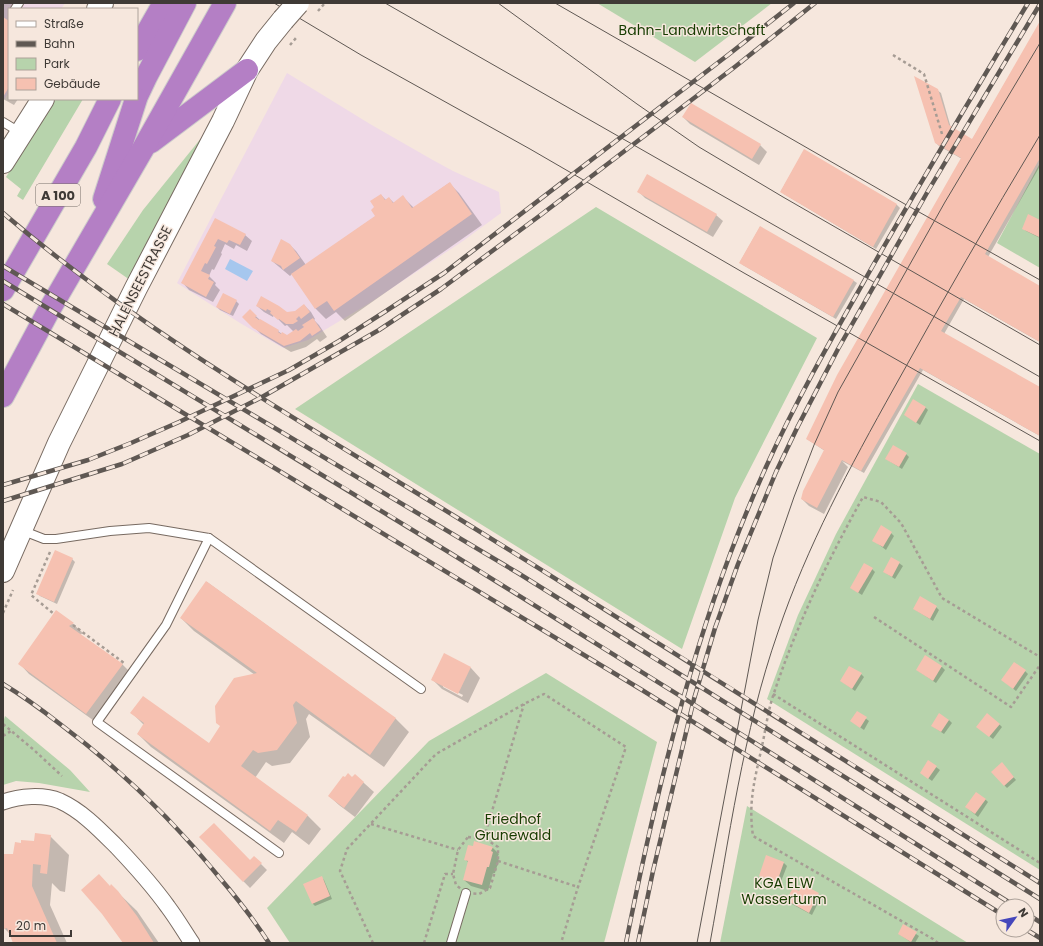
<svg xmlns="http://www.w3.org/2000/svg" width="1043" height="946" font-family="Poppins,sans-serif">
<rect width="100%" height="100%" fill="#f6e7dd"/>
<!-- commercial -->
<polygon fill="#efd9e7" points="287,73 370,124 431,159 453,171 499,192 501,213 463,241 368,304 308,340 283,348 240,323 177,283"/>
<!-- industrial -->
<polygon fill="#f0d9e6" points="3,3 65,3 61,9 9,9 9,92 3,101"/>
<!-- green -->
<g fill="#b7d3ac">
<polygon points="597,3 772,3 695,62"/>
<polygon points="56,99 83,99 23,200 17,196 21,189 6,177"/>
<polygon points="202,137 204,138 130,280 107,264 143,210"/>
<polygon points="1040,163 1040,268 997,243"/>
<polygon points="596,207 817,338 735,498 682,649 295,409"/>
<polygon points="918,384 1040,454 1040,870 767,699 798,615 836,534"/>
<polygon points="546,673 657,742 604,943 290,943 267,908 429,741"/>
<polygon points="5,716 70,770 90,792 39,783 16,781 3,785 3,723"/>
<polygon points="747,806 968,943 720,943"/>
</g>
<!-- water -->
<polygon fill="#a6c7ee" points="230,259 253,271 247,281 225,269"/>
<!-- shadow -->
<g fill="#0003" fill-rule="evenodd">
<polygon points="3,3 23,3 20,9 9,9 9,99 18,99 14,105 3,99"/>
<polygon points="1040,23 1040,166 988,257 1040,287 1040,342 964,299 944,334 1040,388 1040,436 923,370 864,473 842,461 848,467 824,514 809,506 802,499 825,451 807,439 962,159 939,146 936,143 937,90 941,93 951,128 972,140"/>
<polygon points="683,117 760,145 767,152 759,165 690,124"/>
<polygon points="804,151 897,205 900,208 876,249 784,194 781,191"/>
<polygon points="449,183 459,193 482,225 345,321 336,312 326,319 316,309 292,274 290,276 272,261 289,244 296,251 306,265 376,216 376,207 381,195 386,200 389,198 394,203 403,197 414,208"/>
<polygon points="638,191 716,215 723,221 713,237 645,198"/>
<polygon points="1029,216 1040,221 1040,238 1026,231 1023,228"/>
<polygon points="216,220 245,235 252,241 247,251 236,245 234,249 225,244 221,253 222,254 214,270 212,269 209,276 216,283 215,285 220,290 213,302 189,290 183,283"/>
<polygon points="760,227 854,281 857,283 836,319 743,265 740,262"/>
<polygon points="236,301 239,304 233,316 220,310 217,307"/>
<polygon points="304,305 311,312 315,319 314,320 319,325 327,337 320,342 317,339 306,347 291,352 261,334 244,317 250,311 260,320 278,331 282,334 287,336 294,332 287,325 285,326 274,315 273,317 264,312 257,306 287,314 295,312"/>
<polygon points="925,407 928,410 920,425 905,415"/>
<polygon points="906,454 909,457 902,469 886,459"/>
<polygon points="891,533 894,536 886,550 873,540"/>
<polygon points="892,558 903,566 895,579 884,572"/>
<polygon points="72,559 75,562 57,604 40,596 37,593"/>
<polygon points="872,569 875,572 862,595 851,588"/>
<polygon points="207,582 396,719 409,732 384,767 309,714 306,719 310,737 290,763 272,766 266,762 255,778 308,816 321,829 309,845 292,832 284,843 151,747 138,734 144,725 132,713 209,745 255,675 194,631 181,618"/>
<polygon points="936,607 939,610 933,621 914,609"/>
<polygon points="57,612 73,624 83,633 80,635 122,664 132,674 97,723 29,674 20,664"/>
<path d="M 445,655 L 471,668 L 480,678 L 468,703 L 442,689 L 432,679 ZM 443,685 L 463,695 L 462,697 L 443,687 Z"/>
<polygon points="942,667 945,670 936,683 917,670"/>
<polygon points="1025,671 1028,674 1016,691 1006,683"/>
<polygon points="861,674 864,677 855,691 841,681"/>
<polygon points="857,712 869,721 864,730 855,724"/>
<polygon points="949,720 952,723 944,734 932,726"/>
<polygon points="999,724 1002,727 993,739 980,729"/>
<polygon points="928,761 940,770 932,781 924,775"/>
<polygon points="1005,767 1016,780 1007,788 1004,785"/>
<polygon points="355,775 374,792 355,817 339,805 329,796"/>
<polygon points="985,799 988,802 978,817 966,807"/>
<polygon points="50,836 69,855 65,892 60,891 52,883 50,905 67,943 15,943 11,935 5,929 3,925 3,855 14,855 21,844 34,842"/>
<polygon points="200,837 250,861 254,857 267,870 250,888"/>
<polygon points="492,847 499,854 497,858 499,860 495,873 493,873 488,891 471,886 464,880 469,863 465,859"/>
<polygon points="784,863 787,866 780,884 763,878 760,875"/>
<polygon points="321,877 324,880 332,899 315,906 312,903"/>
<polygon points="111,886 137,911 159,943 123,943 110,887"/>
<polygon points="803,886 821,897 812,915 790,903 787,900 799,892"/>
<polygon points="904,926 919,936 915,943 912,943 899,934"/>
</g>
<!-- building -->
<g fill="#f6c1b1">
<polygon points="3,17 9,21 9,87 3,97"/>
<polygon points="1040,21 1040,158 985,254 1040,286 1040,342 961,297 941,331 1040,387 1040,436 920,368 861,471 842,460 817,508 801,499 803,491 824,450 806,439 837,375 961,158 935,143 914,76 938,89 949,125 972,139"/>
<polygon points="691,103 761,144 752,159 682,117"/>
<polygon points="804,149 897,204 873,247 780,192"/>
<polygon points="647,174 717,214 707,232 637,192"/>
<polygon points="450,182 472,214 334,311 327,301 315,309 291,274 375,216 371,210 374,207 370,201 381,194 385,200 389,197 393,203 403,195 412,208"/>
<polygon points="1028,214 1040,220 1039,237 1022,229"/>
<polygon points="215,218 246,234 240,245 229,240 227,243 218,239 214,246 216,247 207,264 205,263 201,271 210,275 208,279 214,282 206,297 181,283"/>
<polygon points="760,226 854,280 833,317 739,263"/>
<polygon points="281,239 290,244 300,258 283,270 281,266 271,261"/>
<polygon points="223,293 237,300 230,314 216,307"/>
<polygon points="261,296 279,306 287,312 295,311 304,304 310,312 301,319 299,316 296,319 298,321 293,324 286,324 279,319 278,320 270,313 271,311 267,309 266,311 256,306"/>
<polygon points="250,309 257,316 255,317 259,320 260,319 279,330 278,332 281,334 282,332 287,335 296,329 298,331 304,327 302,325 313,318 321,330 312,336 310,333 300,341 284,346 253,328 242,317"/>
<polygon points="913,399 926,407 916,423 904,415"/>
<polygon points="893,445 907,453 899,467 885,459"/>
<polygon points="881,525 892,532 883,547 872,541"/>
<polygon points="55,550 73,558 54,602 36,594"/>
<polygon points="891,557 900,562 892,577 883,572"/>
<polygon points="864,563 873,568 858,593 850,588"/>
<polygon points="206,581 396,718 370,755 296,701 293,705 297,723 277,750 258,753 253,750 241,766 308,815 296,832 278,820 270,831 137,734 144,723 130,713 143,696 209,743 220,726 216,723 215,706 234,678 257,673 180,618"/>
<polygon points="920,596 937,606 930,619 913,609"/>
<polygon points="56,610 74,623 69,626 123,664 86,714 18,664"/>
<polygon points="444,653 471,667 458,694 431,680"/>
<polygon points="925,655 942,666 933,681 916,670"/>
<polygon points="1014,662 1026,670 1013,689 1001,680"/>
<polygon points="849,666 862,673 852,689 840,681"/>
<polygon points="857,711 867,717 860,728 850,721"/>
<polygon points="939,713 949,720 941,732 931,726"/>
<polygon points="987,713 1000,724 989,737 976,727"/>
<polygon points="928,760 937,766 928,779 920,773"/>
<polygon points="1002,762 1014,777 1004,786 991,772"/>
<polygon points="348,773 352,777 355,774 364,782 344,808 328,796 343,776 345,777"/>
<polygon points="976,792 986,799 975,814 965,807"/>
<polygon points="214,823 250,860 254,856 262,863 243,882 199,837"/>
<polygon points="35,833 51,835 47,874 40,873 41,865 33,864 32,886 57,943 13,943 7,928 4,929 3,927 3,854 13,854 15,842 21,843 21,840 34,841"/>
<polygon points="474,841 493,847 491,851 493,852 489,867 487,867 482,885 463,880 468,861 464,860 468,845 473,846"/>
<polygon points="766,855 784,862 777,882 759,876"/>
<polygon points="99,874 110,886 111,884 118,891 137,916 154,943 123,943 102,914 81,890"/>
<polygon points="322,876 330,896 312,904 303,884"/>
<polygon points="802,884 819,893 809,913 786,900 793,888 799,891"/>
<polygon points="903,924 917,932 911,942 898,934"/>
</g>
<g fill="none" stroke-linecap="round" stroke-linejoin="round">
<defs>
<g id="service">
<polyline points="15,9 19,3"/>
<polyline points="3,122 21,133"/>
<polyline points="21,530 44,539 56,539 110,531 149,528 209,538 421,689"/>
<polyline points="209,538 166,625 97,722 279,853"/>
<polyline points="451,943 466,893"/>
</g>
<path id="minor" d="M 3,802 C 20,796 43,794 60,801 C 82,811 100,830 117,847 C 135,866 153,886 168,907 C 177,919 184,931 192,943"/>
<g id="secondary">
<polyline points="98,9 102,3"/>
<polyline points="3,162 43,99"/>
<polyline points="3,571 59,443 136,288 223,121 247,70 266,41 283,20"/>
</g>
<g id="motorway">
<polyline points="137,50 164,3"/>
<polyline points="137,96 146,77 185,3"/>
<polyline points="151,142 247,70"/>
<polyline points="104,199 136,99"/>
<polyline points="3,290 86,147 110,99"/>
<polyline points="3,396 48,312 144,147 225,3"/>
</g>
</defs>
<!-- service casing -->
<use href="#service" stroke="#776a61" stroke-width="10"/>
<!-- minor casing -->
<use href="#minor" stroke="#776a61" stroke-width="17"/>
<!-- secondary casing -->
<use href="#secondary" stroke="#776a61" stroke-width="24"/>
<!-- motorway casing -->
<use href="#motorway" stroke="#cdcccb" stroke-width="24"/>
<!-- path -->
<g stroke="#a69c94" stroke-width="2.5" stroke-dasharray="3 3" stroke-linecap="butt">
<polyline points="893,55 924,74 942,134"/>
<polyline points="50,552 31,595 54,614"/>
<polyline points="3,613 13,590"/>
<polyline points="874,617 1011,707 1040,665"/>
<polyline points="73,625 124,663"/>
<polyline points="773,694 1040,863"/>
<polyline points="3,724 34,750 62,776"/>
<polyline points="3,736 11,731"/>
<polyline points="371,824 458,850"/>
<polygon points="468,837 484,838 498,847 498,861 490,888 479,894 466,893 456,885 453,874 458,850"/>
<polyline points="484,838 524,704"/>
<polyline points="498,861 578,887"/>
<polyline points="373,943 340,871 347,849 436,754 524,704 544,694 626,747 578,887 561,943"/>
<polyline points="424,943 445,874 453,874"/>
<path d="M 938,943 L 933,939 L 753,836 C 748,801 755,779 762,746 C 766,728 768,710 774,693 C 797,624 828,560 863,497 L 881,502 L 901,523 L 942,598 L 1040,657"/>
</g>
<!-- service -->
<use href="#service" stroke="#fff" stroke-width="8"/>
<!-- minor -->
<use href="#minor" stroke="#fff" stroke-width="15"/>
<!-- secondary -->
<use href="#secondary" stroke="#fff" stroke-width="22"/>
<!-- motorway -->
<use href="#motorway" stroke="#b47fc5" stroke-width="22"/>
<!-- tram -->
<g stroke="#5f5853" stroke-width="1">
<polyline points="274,3 361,55 530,149 744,273 1040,441"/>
<polyline points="385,3 1040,377"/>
<polyline points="498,3 637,104 699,147 783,197 1040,345"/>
<polyline points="555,3 903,203 1040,280"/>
<polyline points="697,943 758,620 773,558 794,497 814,445 838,392 945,202 1040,43"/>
<path d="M 710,943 C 729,839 743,732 778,632 C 807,546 850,467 894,388 C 941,303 990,218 1040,135"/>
</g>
<defs>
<g id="rail">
<path d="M 3,213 C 143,333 305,424 461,520 C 655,640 848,762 1040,883"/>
<polyline points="3,266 518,573 1040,899"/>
<path d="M 3,281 C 151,372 300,460 447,551 C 637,668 826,788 1015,906"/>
<polyline points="3,304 642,690 1003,915"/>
<polyline points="3,485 88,460 131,443 179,422 289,370 339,341 386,311 444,273 728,55 794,3"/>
<polyline points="3,501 122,464 188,435 262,397 379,330 441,289 542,214 736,66 815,3"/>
<path d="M 3,684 C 23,696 42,710 60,724 C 120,769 173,820 219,877 C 237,898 254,920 269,943"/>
<polyline points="1027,914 1040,922"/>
<polyline points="1027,930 1040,938"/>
<path d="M 626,943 C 658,782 698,617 766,467 C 798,396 837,329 875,262 C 925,175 976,89 1028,3"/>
<polyline points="638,943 653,871 694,699 715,628 738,564 776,472 798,426 838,349 928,191 1040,4"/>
</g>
</defs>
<!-- rail casing -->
<use href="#rail" stroke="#5f5853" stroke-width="4.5"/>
<!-- rail -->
<use href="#rail" stroke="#f6e7dd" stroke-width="3" stroke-dasharray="9" stroke-linecap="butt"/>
<defs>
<polyline id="secondary-bridge" points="283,20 298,3"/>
</defs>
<!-- secondary-bridge casing -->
<use href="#secondary-bridge" stroke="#776a61" stroke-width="24" stroke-linecap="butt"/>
<!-- path-bridge -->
<g stroke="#a69c94" stroke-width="2.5" stroke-dasharray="3 3" stroke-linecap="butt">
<polyline points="318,11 325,3"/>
<polyline points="290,45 296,38"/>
</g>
<!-- secondary-bridge -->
<use href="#secondary-bridge" stroke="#fff" stroke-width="22"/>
</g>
<g text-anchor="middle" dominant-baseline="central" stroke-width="3" stroke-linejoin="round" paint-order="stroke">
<!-- shield labels -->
<rect fill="#f6e7dd" stroke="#766e68" stroke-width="1" x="36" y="184" width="44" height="22" rx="3"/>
<g font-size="13" font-weight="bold" fill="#3f3a36">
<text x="58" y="195">A 100</text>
</g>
<!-- park labels -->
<g font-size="14" fill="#173c01" stroke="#f6e7dd">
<text x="692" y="30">Bahn-Landwirtschaft</text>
<text x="513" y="819">Friedhof<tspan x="513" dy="16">Grunewald</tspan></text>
<text x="784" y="883">KGA ELW<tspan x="784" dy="16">Wasserturm</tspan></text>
</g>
<!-- street labels -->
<g font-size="14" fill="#3f3a36" stroke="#f6e7dd">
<text transform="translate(140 281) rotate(-63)">HALENSEESTRASSE</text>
</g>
</g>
<!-- border -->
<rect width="1043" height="946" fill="none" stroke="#3f3a36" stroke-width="8"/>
<!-- legend -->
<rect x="8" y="8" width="130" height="92" fill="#f6e7dd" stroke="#ada29a"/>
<rect x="16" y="21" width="20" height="6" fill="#ffffff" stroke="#ada29a"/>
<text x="44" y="28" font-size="12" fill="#3f3a36">Straße</text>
<rect x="16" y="41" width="20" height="6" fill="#5f5853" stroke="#ada29a"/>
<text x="44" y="48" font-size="12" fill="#3f3a36">Bahn</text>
<rect x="16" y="58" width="20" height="12" fill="#b7d3ac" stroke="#ada29a"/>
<text x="44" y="68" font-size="12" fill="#3f3a36">Park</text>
<rect x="16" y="78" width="20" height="12" fill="#f6c1b1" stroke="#ada29a"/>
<text x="44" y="88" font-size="12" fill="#3f3a36">Gebäude</text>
<!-- north arrow -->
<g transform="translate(1015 918) rotate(57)"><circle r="19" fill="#f6e7dd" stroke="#ada29a"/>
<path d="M0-3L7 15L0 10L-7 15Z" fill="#4546bb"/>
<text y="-6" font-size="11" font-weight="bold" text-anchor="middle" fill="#3f3a36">N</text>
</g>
<!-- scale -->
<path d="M10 930v6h61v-6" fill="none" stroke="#3f3a36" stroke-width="2"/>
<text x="16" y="930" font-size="12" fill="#3f3a36" stroke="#f6e7dd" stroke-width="3" paint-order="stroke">20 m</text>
</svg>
